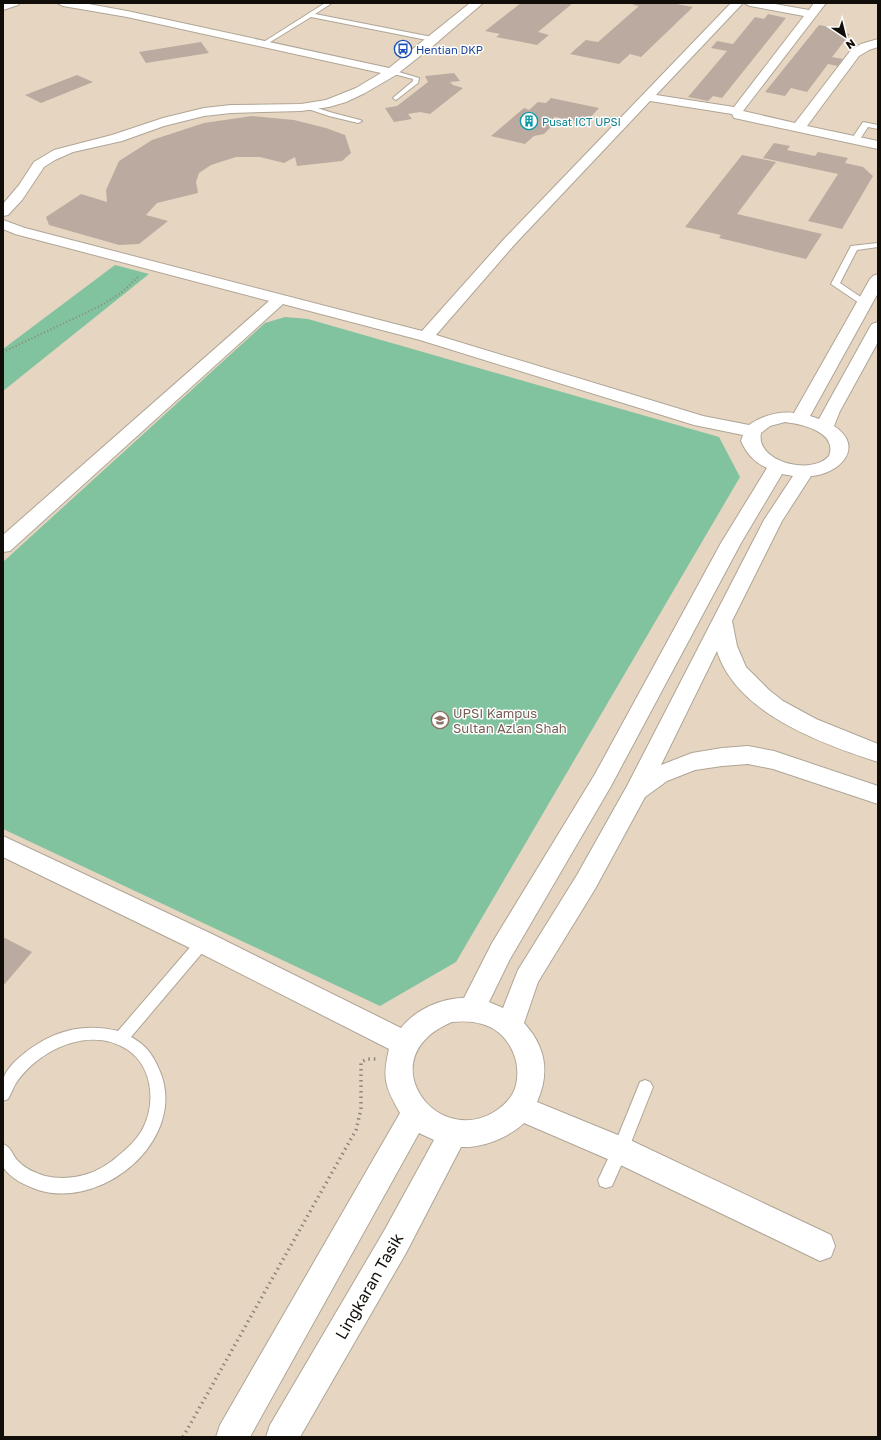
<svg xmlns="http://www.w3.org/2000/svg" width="881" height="1440" font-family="'Golos Text',sans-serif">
<rect width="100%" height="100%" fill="#ede2d3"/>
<!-- built -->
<rect fill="#e6d6c1" x="3" y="3" width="875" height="1434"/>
<!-- green -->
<g fill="#81c29f">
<polygon points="115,265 149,274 3,391 3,349"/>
<polygon points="285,317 308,319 719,437 740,477 456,962 380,1006 3,829 3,562 265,323"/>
</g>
<!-- building -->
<g fill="#baaaa0">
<polygon points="521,3 573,3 538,32 549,35 537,45 496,37 500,34 485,31"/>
<polygon points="635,3 671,3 693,7 641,57 630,54 619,64 570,54 586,40 598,42 639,6 633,5"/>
<polygon points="768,14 786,18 722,98 713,96 708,101 688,97 727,51 711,48 717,41 733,44 755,17 764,19"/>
<polygon points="819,25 841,29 838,32 850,34 832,57 843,59 838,66 828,64 807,92 791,88 785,96 765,92"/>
<polygon points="201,42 209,53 146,63 139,52"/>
<polygon points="454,73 460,81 450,82 453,85 463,88 430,114 420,112 408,114 412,119 394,122 385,108 397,106 428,82 425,76"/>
<polygon points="77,75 93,82 41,103 25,95"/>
<polygon points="551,98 599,108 586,122 575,121 555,117 549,122 551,127 544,134 534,136 525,144 491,136 524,108 529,110 538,102 546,103"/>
<polygon points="252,116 294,120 326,128 345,135 351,153 342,161 297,166 295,157 284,163 260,157 236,157 211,165 199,173 196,182 198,193 157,203 146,215 168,221 139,244 119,245 49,225 46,217 81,194 107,202 106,190 119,161 152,140 204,123"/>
<polygon points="774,143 790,146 787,150 815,156 818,152 848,158 845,163 863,167 873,176 842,229 808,221 838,174 763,158"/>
<polygon points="742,155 776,162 737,214 822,234 806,259 719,238 721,235 685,227"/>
<polygon points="3,937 32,952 3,986"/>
</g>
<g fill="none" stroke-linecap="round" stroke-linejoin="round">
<defs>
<g id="lane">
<polygon points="325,3 332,3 315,14 432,37 435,39 432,41 311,17 267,44 262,43"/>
<polygon points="392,70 419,78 418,83 396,100 393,98 394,97 413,81 413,79 390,73 390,71"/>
<polygon points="304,104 333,113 360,120 362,121 358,123 329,116 302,107 302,105"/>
<polygon points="863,122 878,125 878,129 868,127 858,142 852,142 851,140"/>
<polygon points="878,243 878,247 857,250 840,283 868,302 869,304 868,306 865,307 831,284 851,246"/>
<path d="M 203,936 L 208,938 L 210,942 L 208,946 L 131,1037 C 144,1044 151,1052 157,1065 C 193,1134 106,1211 38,1190 C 25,1185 11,1179 3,1167 L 3,1144 C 11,1147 12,1154 17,1160 C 24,1168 35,1173 45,1176 C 72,1182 98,1174 118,1156 C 127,1149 135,1141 141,1132 C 156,1106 154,1068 128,1050 C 91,1025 39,1049 16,1083 C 13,1088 11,1094 8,1099 L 3,1101 C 3,1094 1,1083 4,1077 C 7,1069 15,1061 21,1056 C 49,1032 82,1022 118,1031 L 198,938 Z"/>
<polygon points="645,1080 650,1082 653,1087 628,1150 612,1186 606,1188 600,1186 598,1180 614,1146 640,1082"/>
</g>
<g id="street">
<polygon points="3,3 20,3 18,5 3,10"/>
<polygon points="57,3 83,3 127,11 389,68 470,3 483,3 434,45 396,75 365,93 346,102 329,107 301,111 231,113 204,116 164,126 122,141 73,152 55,160 44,167 22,200 8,215 3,216 3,204 19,185 34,162 54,150 112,135 163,118 204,108 231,105 301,104 326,100 356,88 381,73 127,17 63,6"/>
<path d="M 731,3 L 743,3 L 656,95 L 734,107 L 804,16 L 750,6 L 744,3 L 769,3 L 809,10 L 814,3 L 826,3 L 743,111 L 795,123 L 851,50 L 861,44 L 878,39 L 878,47 L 869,50 L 859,56 L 807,126 L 878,141 L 878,149 L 739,119 L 734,118 L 732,114 L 650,101 L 515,244 L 436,335 L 703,416 L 749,425 C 761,416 779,411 794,413 L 870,279 L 873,276 L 878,274 L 878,293 L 810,416 L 819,419 L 870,327 L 872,324 L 878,322 L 878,342 L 840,411 L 834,426 C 866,447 839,474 811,476 L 782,521 L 732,621 L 737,646 L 746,667 L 769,690 L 783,701 L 816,719 L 878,744 L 878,762 C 822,744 736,713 717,651 L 661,765 L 692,753 L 722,748 L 748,746 L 774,751 L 878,786 L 878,804 L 773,769 L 748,764 L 722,766 L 695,770 L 667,781 L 645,797 L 595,889 L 538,982 L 524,1023 C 546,1047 550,1073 537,1102 L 630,1140 L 831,1235 L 835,1246 L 831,1257 L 820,1261 L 610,1160 L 524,1123 C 508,1138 482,1148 461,1147 L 406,1253 L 300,1437 L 266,1437 L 270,1425 L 384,1231 L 434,1140 L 419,1133 L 250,1437 L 216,1437 L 220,1425 L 400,1113 C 385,1087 382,1078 389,1049 L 194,950 L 3,857 L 3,836 L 212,934 L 401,1028 C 415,1010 441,998 464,998 L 492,943 L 595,774 L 721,543 L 767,468 C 754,462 747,454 741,441 L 743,435 L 694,425 L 420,340 L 283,304 L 10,551 L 3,552 L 3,535 L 269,301 L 15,234 L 3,229 L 3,220 L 25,228 L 422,331 L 505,238 ZM 785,422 C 802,424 838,432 829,456 C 812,476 755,462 761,433 L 770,426 ZM 782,474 L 793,476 L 764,520 L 627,786 L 577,875 L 518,970 L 503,1008 L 489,1002 L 510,959 L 611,786 L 741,543 ZM 452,1022 C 461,1021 473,1021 482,1024 C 508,1031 522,1060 516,1085 C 513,1097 504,1106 494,1112 C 434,1148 369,1056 452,1022 Z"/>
</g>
</defs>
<!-- lane casing -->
<use href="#lane" stroke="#afa596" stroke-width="2"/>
<!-- street casing -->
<use href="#street" stroke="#afa596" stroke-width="2"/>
<!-- path-far1 -->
<polyline stroke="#8e867b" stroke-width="2" stroke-dasharray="1 2.5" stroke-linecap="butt" points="3,352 100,306 121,293 138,277"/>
<!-- path -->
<polyline stroke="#8e867b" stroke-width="3.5" stroke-dasharray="1.5 4" stroke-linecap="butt" points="183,1437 356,1130 361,1109 361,1062 367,1059 376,1059"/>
<!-- lane -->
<use href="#lane" fill="#fff" fill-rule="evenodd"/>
<!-- street -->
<use href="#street" fill="#fff" fill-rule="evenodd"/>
</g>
<!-- icons -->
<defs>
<symbol id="bus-ring" viewBox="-11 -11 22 22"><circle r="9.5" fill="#fff" stroke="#1a4fb4" stroke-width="1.5"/><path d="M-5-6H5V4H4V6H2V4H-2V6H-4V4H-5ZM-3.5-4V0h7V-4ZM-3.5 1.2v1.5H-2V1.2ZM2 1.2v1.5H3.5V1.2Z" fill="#1a4fb4"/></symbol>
<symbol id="building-ring" viewBox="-11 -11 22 22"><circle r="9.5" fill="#fff" stroke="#0f9aa8" stroke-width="1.5"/><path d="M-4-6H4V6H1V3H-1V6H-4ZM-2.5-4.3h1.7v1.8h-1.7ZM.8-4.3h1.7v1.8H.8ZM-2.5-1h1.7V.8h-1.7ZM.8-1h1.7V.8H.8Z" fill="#0f9aa8"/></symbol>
<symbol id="university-ring" viewBox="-11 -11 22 22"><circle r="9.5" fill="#fff" stroke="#8d6e63" stroke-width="1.5"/><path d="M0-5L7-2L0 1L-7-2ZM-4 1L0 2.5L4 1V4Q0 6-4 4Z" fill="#8d6e63"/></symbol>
</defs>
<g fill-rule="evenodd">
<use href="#bus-ring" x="393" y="39" width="20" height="20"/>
<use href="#building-ring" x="519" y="111" width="20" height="20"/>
<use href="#university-ring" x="430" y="710" width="20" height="20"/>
</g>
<g text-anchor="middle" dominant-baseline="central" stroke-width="3" stroke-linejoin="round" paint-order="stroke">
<!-- far-transit labels -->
<g font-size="11" fill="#164399" stroke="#fff" text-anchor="start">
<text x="416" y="49">Hentian DKP</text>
</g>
<!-- far-culture labels -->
<g font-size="11" fill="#0d838f" stroke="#fff" text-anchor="start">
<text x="542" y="121">Pusat ICT UPSI</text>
</g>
<!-- education labels -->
<g font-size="13" fill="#785e54" stroke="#fff" text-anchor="start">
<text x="453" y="713">UPSI Kampus<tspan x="453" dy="15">Sultan Azlan Shah</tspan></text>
</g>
<!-- near-street labels -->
<g font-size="16" fill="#110d08" stroke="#fff">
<text transform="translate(369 1286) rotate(-60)">Lingkaran Tasik</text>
</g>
</g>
<!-- border -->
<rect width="881" height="1440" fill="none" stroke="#110d08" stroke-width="8"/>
<!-- north arrow -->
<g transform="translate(845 36) rotate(145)" stroke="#ffffff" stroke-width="3" paint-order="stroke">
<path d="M0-3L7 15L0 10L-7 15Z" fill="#110d08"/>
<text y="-6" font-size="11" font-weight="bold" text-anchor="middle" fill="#110d08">N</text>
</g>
</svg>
